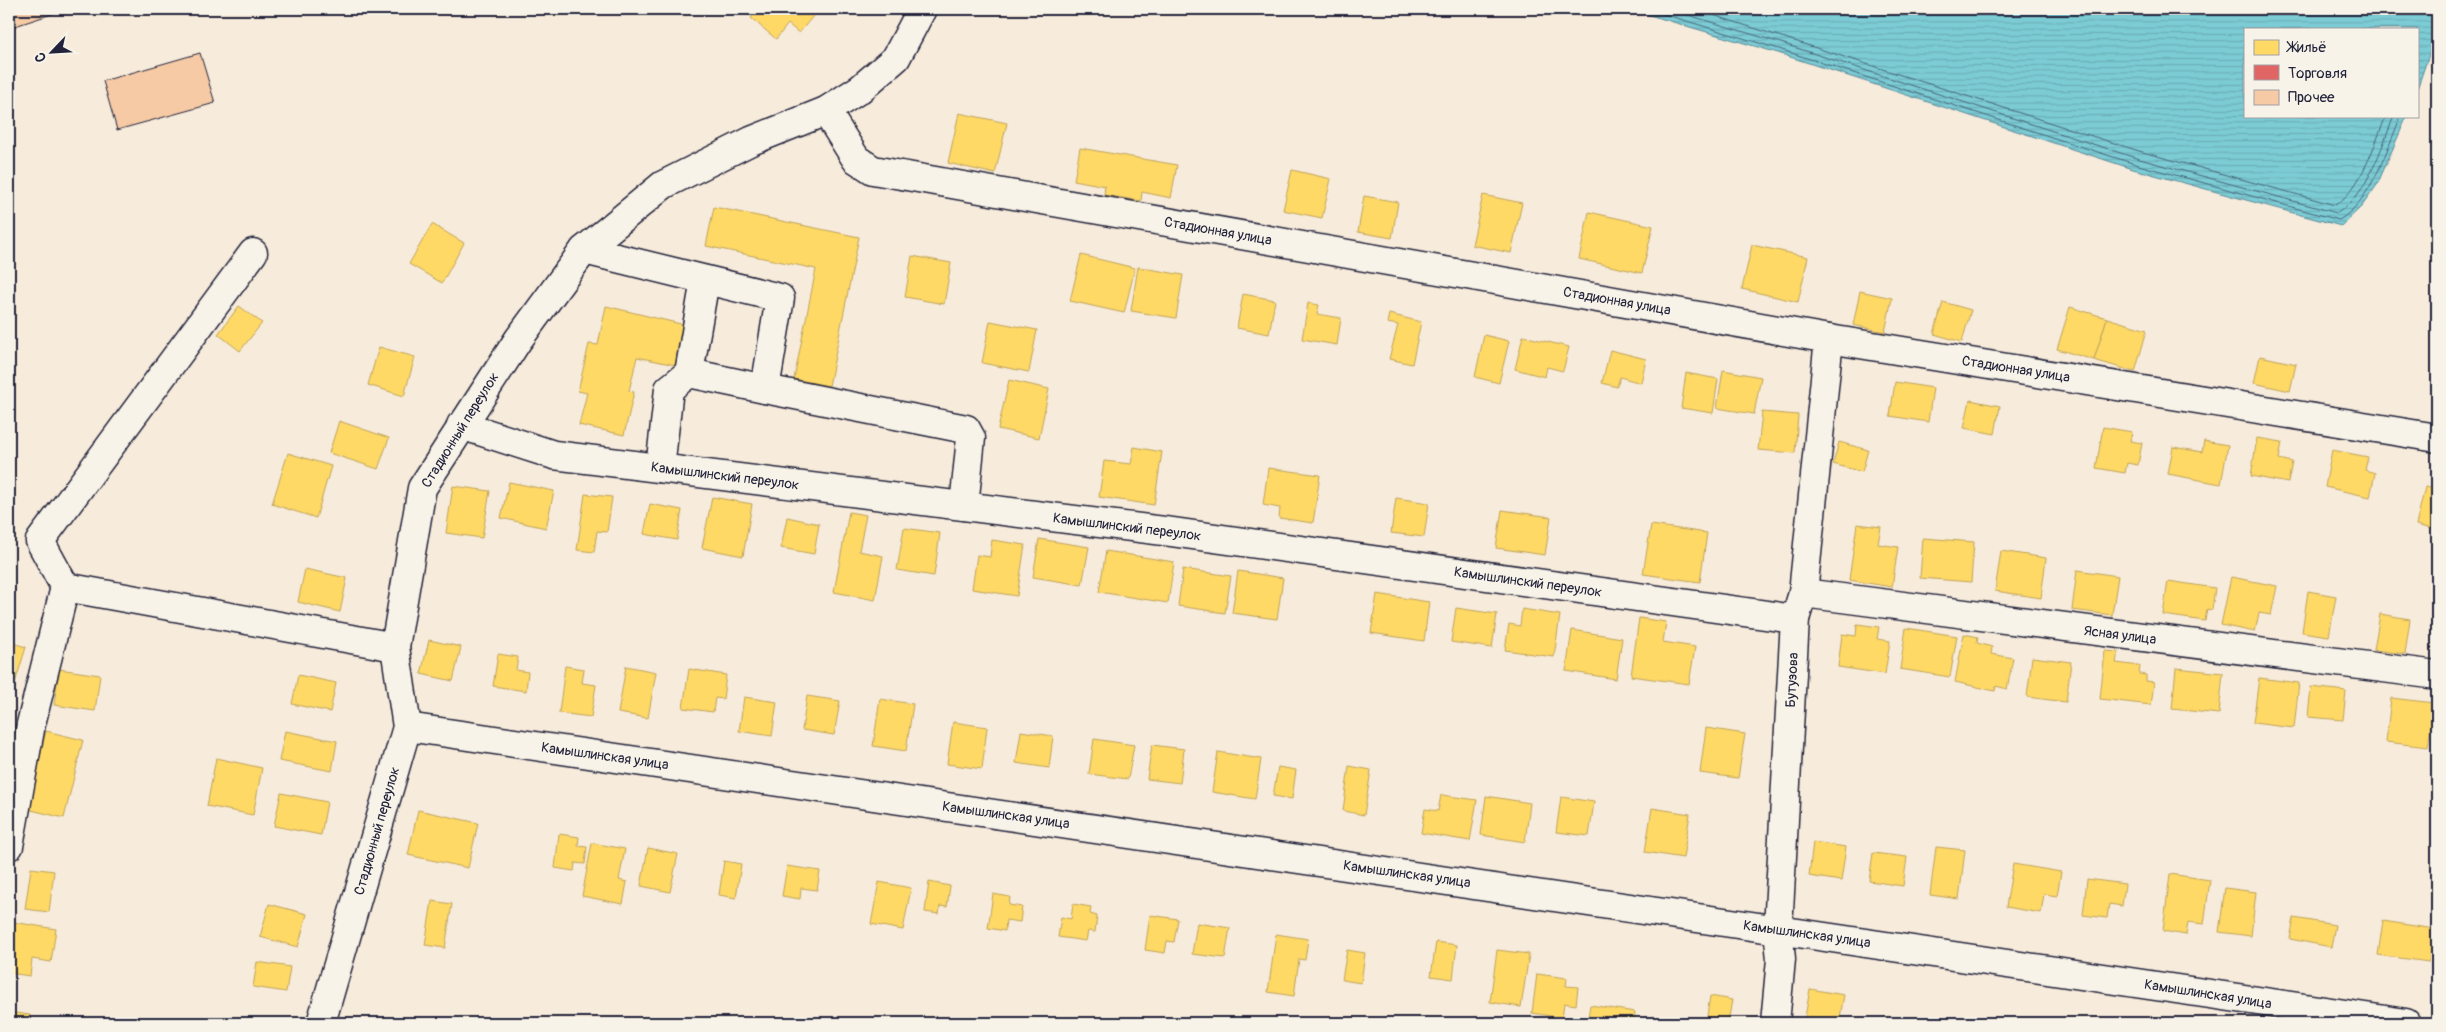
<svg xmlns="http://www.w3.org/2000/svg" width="2446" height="1032" font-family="Pangolin,sans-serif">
<defs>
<pattern id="water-rules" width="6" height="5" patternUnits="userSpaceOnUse" patternTransform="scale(1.25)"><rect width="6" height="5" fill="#7cccd5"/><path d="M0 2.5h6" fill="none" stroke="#6bafb8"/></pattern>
</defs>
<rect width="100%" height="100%" fill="#f7ebdb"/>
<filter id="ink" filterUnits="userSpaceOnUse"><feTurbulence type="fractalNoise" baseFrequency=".02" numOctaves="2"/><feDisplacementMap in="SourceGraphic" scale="10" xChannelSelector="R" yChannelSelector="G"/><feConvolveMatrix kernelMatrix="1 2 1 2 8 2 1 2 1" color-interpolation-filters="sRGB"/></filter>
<g filter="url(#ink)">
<!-- water -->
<polygon fill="url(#water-rules)" stroke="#588897" points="1629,9 2437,9 2437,31 2417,89 2417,29 2245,29 2245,116 2407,116 2377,185 2362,206 2341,226 2133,169 1778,53"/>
<!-- homes -->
<g fill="#ffd966" stroke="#bda259">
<polygon points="759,9 819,9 799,33 788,24 776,39 751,18"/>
<polygon points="959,113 1007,123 995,174 948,163"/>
<polygon points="1080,148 1177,165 1171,198 1142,192 1141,201 1104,195 1105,186 1074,180"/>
<polygon points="1292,170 1331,179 1322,218 1283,210"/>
<polygon points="1483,195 1522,203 1511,253 1472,245"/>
<polygon points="1364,196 1398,202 1392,238 1358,232"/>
<polygon points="714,207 859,237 829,386 794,379 816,269 706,246"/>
<polygon points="1589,212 1653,226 1642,273 1579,259"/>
<polygon points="432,224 464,243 442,283 409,264"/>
<polygon points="1752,245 1808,257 1798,302 1742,289"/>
<polygon points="1081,255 1135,268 1124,313 1070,301"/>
<polygon points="912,256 951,263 944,304 905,297"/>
<polygon points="1138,267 1183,275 1176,318 1131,311"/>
<polygon points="1860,291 1892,298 1885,332 1853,325"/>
<polygon points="1243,294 1275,300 1269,334 1237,328"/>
<polygon points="1943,302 1971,310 1962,342 1934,334"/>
<polygon points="1308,303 1319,305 1317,314 1341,318 1337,345 1302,339"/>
<polygon points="239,306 262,323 240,351 218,334"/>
<polygon points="606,306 689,326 680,366 637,357 629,391 634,392 624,435 579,425 587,393 578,391 589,344 598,345"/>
<polygon points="2070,307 2107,318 2094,360 2057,349"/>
<polygon points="1389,314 1421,322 1412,364 1389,359 1398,325 1387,323"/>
<polygon points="2107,318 2147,330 2135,372 2094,360"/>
<polygon points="990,321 1037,330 1029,372 982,363"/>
<polygon points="1484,335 1509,341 1499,383 1475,377"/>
<polygon points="1523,336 1569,347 1563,371 1547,367 1545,377 1515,369"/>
<polygon points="379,347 415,357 404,396 368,385"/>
<polygon points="1610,350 1646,359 1641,383 1620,377 1617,387 1602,383"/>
<polygon points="2260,356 2296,364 2290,391 2254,383"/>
<polygon points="1723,370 1761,377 1754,414 1717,408"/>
<polygon points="1686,373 1718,379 1713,413 1681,408"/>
<polygon points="1009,380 1049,389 1039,438 998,429"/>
<polygon points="1895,382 1933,388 1928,422 1890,416"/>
<polygon points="1970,400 2000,406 1995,434 1964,428"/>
<polygon points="1762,412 1798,415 1795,453 1758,450"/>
<polygon points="339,421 389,438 378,469 329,453"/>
<polygon points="2103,427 2132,432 2130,441 2142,443 2138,465 2127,463 2125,473 2096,468"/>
<polygon points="2257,438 2282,442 2279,459 2292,462 2288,483 2251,476"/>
<polygon points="2204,441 2228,445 2221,484 2168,474 2173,447 2202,452"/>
<polygon points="1839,442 1868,450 1862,472 1833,464"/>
<polygon points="1134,447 1162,452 1154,505 1099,497 1104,461 1131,464"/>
<polygon points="2332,450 2368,457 2365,470 2375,473 2370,497 2325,487"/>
<polygon points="288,453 331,466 316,518 272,504"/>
<polygon points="1268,468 1320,475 1313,523 1279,518 1280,508 1263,505"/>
<polygon points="509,482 554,491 546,528 501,518"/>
<polygon points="453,486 490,491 482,538 446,533"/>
<polygon points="2425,487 2437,489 2437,530 2416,525"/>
<polygon points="585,494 612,497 607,532 597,531 594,552 577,550"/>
<polygon points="712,497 752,504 743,556 702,548"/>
<polygon points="1396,498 1429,503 1424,537 1391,533"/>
<polygon points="650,504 682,510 677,540 644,534"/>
<polygon points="1502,510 1551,517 1545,555 1496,548"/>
<polygon points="849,512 866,515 859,551 883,556 875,600 834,592"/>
<polygon points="787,517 819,524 814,554 781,548"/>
<polygon points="1857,524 1881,527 1878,544 1898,547 1892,587 1849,580"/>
<polygon points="1651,525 1707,533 1700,582 1643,574"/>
<polygon points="904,528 940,533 934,576 897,570"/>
<polygon points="1923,538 1974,542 1971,582 1920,578"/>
<polygon points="1039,539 1089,547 1082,585 1033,577"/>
<polygon points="992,540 1025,545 1017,596 972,589 977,555 990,557"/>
<polygon points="1106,551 1174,562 1168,603 1099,592"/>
<polygon points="2001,551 2046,558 2041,598 1995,591"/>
<polygon points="305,569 347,578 340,612 298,602"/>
<polygon points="1183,569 1231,576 1225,613 1178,606"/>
<polygon points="2077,570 2118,576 2112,615 2072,610"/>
<polygon points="1238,571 1283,578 1277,619 1232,613"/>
<polygon points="2231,577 2277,586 2271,615 2259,613 2255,632 2221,625"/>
<polygon points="2168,581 2215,588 2212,610 2207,609 2205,621 2163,615"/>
<polygon points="2308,591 2336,596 2329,636 2302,632"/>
<polygon points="1377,594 1429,602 1424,641 1371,633"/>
<polygon points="1456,608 1497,614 1492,648 1451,642"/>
<polygon points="1522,609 1560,615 1554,657 1505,650 1509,624 1520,626"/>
<polygon points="2380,614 2410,619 2405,654 2374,650"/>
<polygon points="1639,618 1666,622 1663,642 1695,647 1689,684 1631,676"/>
<polygon points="1857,624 1879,627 1877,639 1890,641 1885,674 1838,667 1842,634 1856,636"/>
<polygon points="1906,628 1957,636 1950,677 1900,669"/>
<polygon points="1572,630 1622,638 1616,679 1566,671"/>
<polygon points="1964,634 1978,637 1977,643 1992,647 1991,654 2013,658 2007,689 1996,686 1995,691 1955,682"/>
<polygon points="429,640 461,647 453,681 421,674"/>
<polygon points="9,642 26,647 15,683 9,681"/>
<polygon points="2105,651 2118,652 2116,663 2140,666 2139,674 2146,675 2146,681 2154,682 2151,705 2100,699"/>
<polygon points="498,654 518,657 516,670 528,672 526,691 493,686"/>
<polygon points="2032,657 2071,662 2066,702 2027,697"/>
<polygon points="565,666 584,669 582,683 596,685 591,717 559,713"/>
<polygon points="626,666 656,672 648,718 618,713"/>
<polygon points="2176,668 2223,673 2219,714 2172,709"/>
<polygon points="59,669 100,675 95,711 54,705"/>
<polygon points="689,669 726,675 723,699 715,698 713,712 683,708"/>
<polygon points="298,675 336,683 330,712 292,704"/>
<polygon points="2259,678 2299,683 2294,728 2253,723"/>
<polygon points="2311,687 2346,691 2343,720 2308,717"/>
<polygon points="807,696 840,701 834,735 802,730"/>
<polygon points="744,697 777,702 772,736 739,731"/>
<polygon points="2391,698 2434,703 2428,747 2386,742"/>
<polygon points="880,699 913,704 906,751 873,746"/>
<polygon points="953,722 987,727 982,769 947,764"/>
<polygon points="1706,728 1745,734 1738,778 1700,773"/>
<polygon points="46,731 83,740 64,818 27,809"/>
<polygon points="285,731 337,741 332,771 279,761"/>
<polygon points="1021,731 1053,736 1049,768 1016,763"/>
<polygon points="1094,739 1134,745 1128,779 1089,774"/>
<polygon points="1152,745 1184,749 1180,783 1147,779"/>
<polygon points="1218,752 1261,759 1255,799 1212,792"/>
<polygon points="216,758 262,768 253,815 207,806"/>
<polygon points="1349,766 1371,770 1364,815 1343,811"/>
<polygon points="1278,767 1296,770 1292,799 1273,796"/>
<polygon points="281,793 327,802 321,835 274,826"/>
<polygon points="1441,795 1477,800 1470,841 1421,833 1425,809 1438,811"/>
<polygon points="1486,796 1530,803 1525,842 1481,835"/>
<polygon points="1561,797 1594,802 1589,836 1556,832"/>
<polygon points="1652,808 1690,814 1683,858 1645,852"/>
<polygon points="418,810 478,823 468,868 408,855"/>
<polygon points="559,834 579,837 578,846 587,847 585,864 575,863 574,871 555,868"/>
<polygon points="1813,842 1846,847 1841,881 1809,876"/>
<polygon points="592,843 625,849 619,880 627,882 623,904 582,896"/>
<polygon points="1936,847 1965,850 1959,899 1930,895"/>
<polygon points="648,848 678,854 670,892 641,886"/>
<polygon points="1873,853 1907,857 1903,886 1869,881"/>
<polygon points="724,861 741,864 736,898 719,895"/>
<polygon points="2013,864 2061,872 2057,896 2044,894 2041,913 2006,907"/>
<polygon points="787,866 820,871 817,890 801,888 800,899 782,896"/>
<polygon points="31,868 54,871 49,912 25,909"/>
<polygon points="2170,874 2210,880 2204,924 2188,922 2186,935 2163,931"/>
<polygon points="2087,879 2125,884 2122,906 2109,904 2107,918 2083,915"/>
<polygon points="879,882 911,888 903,930 871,924"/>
<polygon points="929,882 950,886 947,907 940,906 939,914 925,912"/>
<polygon points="2225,888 2256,892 2251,936 2219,932"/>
<polygon points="993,894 1010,897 1009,905 1022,907 1020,922 1006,920 1005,931 988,928"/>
<polygon points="432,901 452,904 445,948 425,945"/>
<polygon points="269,904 307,914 298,947 260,937"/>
<polygon points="1073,904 1091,907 1090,914 1097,916 1095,932 1088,931 1086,941 1058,937 1061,917 1071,919"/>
<polygon points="1150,915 1178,919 1174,942 1167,941 1165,953 1145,950"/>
<polygon points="2294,918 2335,925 2331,947 2290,939"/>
<polygon points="2383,921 2434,929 2429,962 2378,955"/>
<polygon points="13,922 56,929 51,962 32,959 30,976 9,973 9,949"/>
<polygon points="1197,923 1230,928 1225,958 1192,954"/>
<polygon points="1276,934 1308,939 1305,960 1299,959 1294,996 1268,992"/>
<polygon points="1436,942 1457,945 1453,979 1431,976"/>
<polygon points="1347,950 1365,953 1361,983 1342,980"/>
<polygon points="1497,950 1529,954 1521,1007 1490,1002"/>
<polygon points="257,962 290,967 286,992 253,987"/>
<polygon points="1537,974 1567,978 1566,986 1578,987 1576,1005 1564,1003 1562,1018 1532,1013"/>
<polygon points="1810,989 1844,995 1839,1023 1804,1023"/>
<polygon points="1710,996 1732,1000 1728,1023 1706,1023"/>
<polygon points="1590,1005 1635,1012 1634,1023 1587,1023"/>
<polygon points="9,1012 30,1015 29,1023 9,1023"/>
</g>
<!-- shops -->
<polygon fill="#e06666" stroke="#a75259" points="1085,9 1101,9 1099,14"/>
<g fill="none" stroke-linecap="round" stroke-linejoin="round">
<!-- shore -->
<g stroke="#466679" stroke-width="1">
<path d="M 1647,9 L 1779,49 L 2135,164 L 2339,220 C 2371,202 2387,149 2401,116"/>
<path d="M 1668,9 L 1781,43 L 2136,158 L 2337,213 C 2367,197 2382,146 2394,116"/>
<path d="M 1694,9 L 2139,151 L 2335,205 C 2361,190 2375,143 2386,116"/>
</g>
</g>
<!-- building -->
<g fill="#f6caa5" stroke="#22223b">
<polygon points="9,9 67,9 9,28"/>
<polygon points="200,53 215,103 117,130 103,81"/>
</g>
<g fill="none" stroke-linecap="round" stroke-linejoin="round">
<defs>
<g id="minor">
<polyline points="826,111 856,159 873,170 1829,339 2437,438"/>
<polyline points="584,250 780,298 765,389 689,373"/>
<polyline points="765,389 966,429 971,438 964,506"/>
<polyline points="461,425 554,455 1172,532 1795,619"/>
<polyline points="660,468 669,389 689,373 705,280"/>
<polyline points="65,587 40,541 253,253"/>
<polyline points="65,587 395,647"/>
<polyline points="1803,593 2437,675"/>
<polyline points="407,727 2406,1023"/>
<polyline points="9,846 31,724 65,587"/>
<polyline points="321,1023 407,727 395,647 422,488 518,340 584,250 663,185 751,141 826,111 860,89 896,58 922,9"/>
<polyline points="1775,1023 1781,959 1778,929 1795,619 1803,593 1829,339"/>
</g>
</defs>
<!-- minor casing -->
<use href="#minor" stroke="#22223b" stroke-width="31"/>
<!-- minor -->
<use href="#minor" stroke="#f7f3e8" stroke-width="28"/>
</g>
</g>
<g text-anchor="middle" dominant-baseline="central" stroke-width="5" stroke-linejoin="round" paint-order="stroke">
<!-- street labels -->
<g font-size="14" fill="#22223b" stroke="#f7f3e8">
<text transform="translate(1218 231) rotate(10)">Стадионная улица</text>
<text transform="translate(1617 301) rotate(10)">Стадионная улица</text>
<text transform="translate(2016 369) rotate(9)">Стадионная улица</text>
<text transform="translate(460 430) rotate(-58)">Стадионный переулок</text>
<text transform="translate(725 476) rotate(7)">Камышлинский переулок</text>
<text transform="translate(1127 527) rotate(7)">Камышлинский переулок</text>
<text transform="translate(1528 582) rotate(8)">Камышлинский переулок</text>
<text transform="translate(2120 635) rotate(7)">Ясная улица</text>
<text transform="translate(1792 680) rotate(-87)">Бутузова</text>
<text transform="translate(605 756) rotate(8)">Камышлинская улица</text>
<text transform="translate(1006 815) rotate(8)">Камышлинская улица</text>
<text transform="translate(377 831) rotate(-74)">Стадионный переулок</text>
<text transform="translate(1407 874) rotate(8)">Камышлинская улица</text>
<text transform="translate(1807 934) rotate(8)">Камышлинская улица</text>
<text transform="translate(2208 994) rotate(9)">Камышлинская улица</text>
</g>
</g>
<!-- margin -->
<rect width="2446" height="1032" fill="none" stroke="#f7f3e8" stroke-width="30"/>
<rect x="15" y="15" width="2416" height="1002" fill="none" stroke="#22223b" stroke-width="2" filter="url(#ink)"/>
<!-- legend -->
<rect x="2244" y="28" width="175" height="90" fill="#f7f3e8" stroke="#a29fa3"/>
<rect x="2254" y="40" width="25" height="15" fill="#ffd966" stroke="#a29fa3"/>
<text x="2288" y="52" font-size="15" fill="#22223b">Жильё</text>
<rect x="2254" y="65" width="25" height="15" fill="#e06666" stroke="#a29fa3"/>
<text x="2288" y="78" font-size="15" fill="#22223b">Торговля</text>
<rect x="2254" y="90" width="25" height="15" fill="#f6caa5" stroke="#a29fa3"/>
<text x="2288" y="102" font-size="15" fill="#22223b">Прочее</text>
<!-- north arrow -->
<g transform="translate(52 52) rotate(245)" stroke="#f7f3e8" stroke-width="4" paint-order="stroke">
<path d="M0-4L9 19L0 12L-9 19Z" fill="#22223b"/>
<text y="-8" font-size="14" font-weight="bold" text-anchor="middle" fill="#22223b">С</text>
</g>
</svg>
